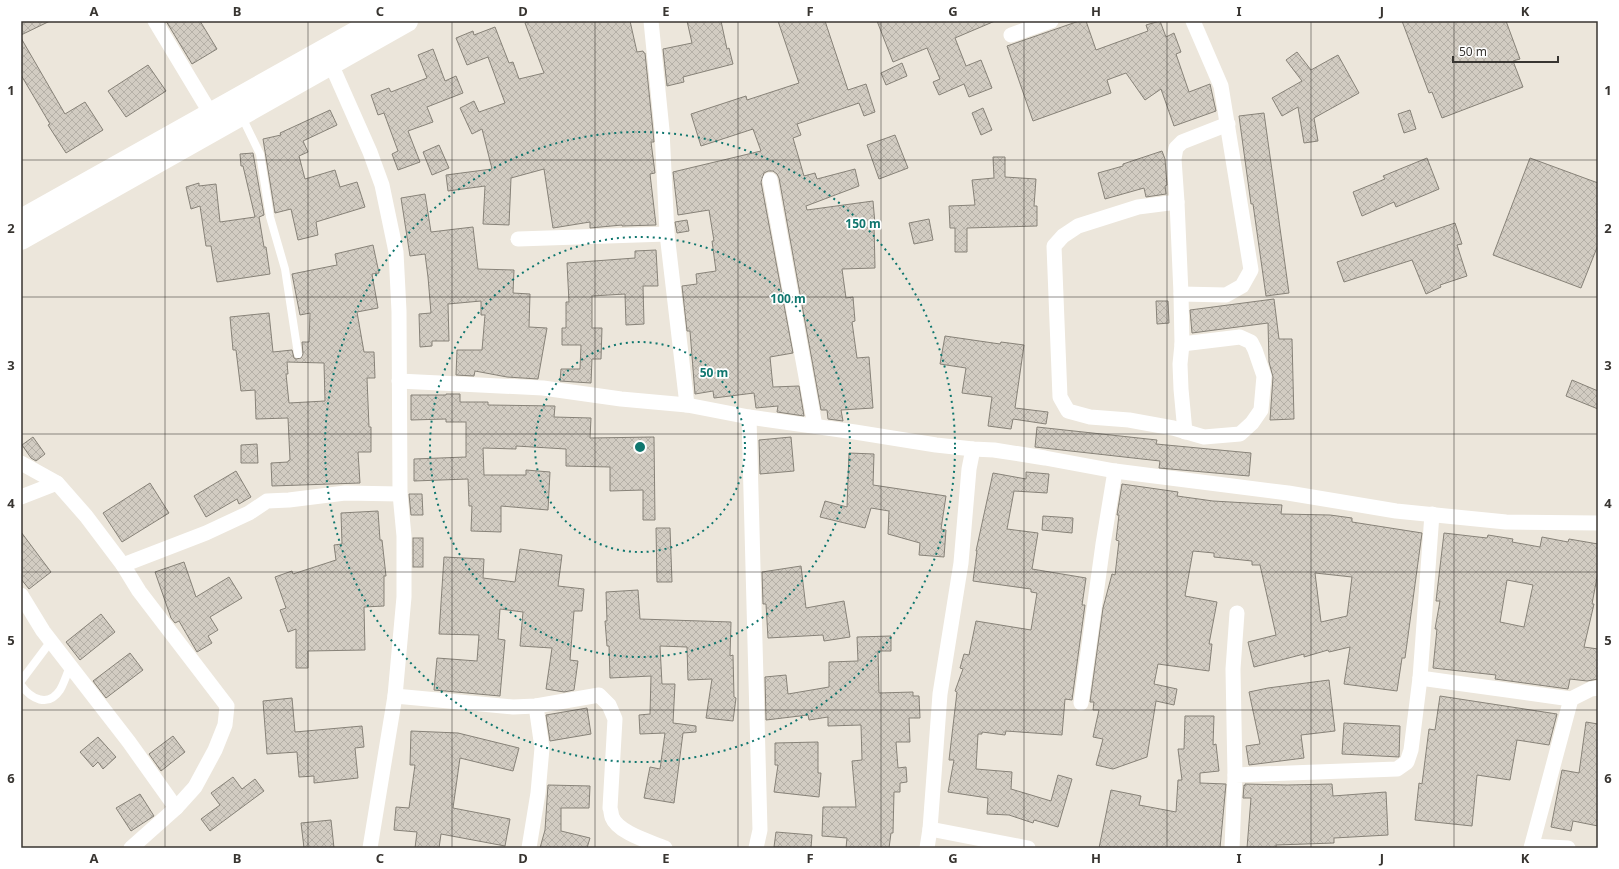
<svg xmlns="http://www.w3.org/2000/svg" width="1619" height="869" font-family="'Noto Sans',sans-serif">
<defs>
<pattern id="building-cross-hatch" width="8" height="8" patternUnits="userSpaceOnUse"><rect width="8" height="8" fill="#d2ccc2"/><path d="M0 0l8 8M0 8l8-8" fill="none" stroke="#b5b0a7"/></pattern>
</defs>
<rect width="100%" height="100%" fill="#ece6db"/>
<!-- building -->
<g fill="url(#building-cross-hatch)" stroke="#878278" fill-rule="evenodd">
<polygon points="21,21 50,21 21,35"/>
<polygon points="166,21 200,21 217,49 192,64"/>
<polygon points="531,21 630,21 637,52 643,51 644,53 645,53 653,131 654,142 651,142 655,173 650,174 656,225 622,226 622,225 590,228 590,222 553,228 544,169 511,178 509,225 483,224 485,186 448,191 446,175 492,169 482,129 472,134 460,108 474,101 479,112 505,103 488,57 467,65 456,38 473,31 474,35 495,27 509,63 513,62 519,79 544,73 525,23"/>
<polygon points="687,21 721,21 727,49 729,48 733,64 683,77 684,82 667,86 663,49 692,43"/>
<polygon points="778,21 825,21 848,90 866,84 875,112 864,116 859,103 797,124 801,135 793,138 804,176 815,173 817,179 855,169 859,186 806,206 807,210 873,201 875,224 874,224 875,268 842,269 846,298 853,297 855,321 852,322 857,358 869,357 873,408 841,410 843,421 828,419 827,410 821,410 779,178 777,174 773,171 768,171 764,173 761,182 793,353 770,357 773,387 799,386 804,416 777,412 778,406 756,408 754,393 714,398 713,391 695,394 690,331 687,331 682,286 697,284 696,274 716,271 712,241 714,241 709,210 678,215 673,172 761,151 753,129 701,146 691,114 746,96 747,100 799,83"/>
<polygon points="877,21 995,21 955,38 966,66 981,60 992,88 969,97 964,84 939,95 933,82 940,79 927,48 893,62"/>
<polygon points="1079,21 1086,21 1096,50 1148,31 1146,25 1160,21 1166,37 1174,33 1181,52 1176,54 1189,92 1210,84 1216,111 1174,126 1161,89 1145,100 1126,73 1107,80 1111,93 1033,121 1007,46"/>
<polygon points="1402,21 1506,21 1520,59 1513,61 1523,87 1442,118 1432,92 1429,93"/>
<polygon points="21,38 65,114 85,102 103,130 66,153 48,125 50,124 21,75"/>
<polygon points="433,49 445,81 456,76 463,93 427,107 433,122 408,131 420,162 398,170 392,154 398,151 384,113 378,115 371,95 389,88 391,92 427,78 418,55"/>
<polygon points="1297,52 1311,70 1338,55 1359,93 1314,118 1318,141 1304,143 1298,107 1282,116 1272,98 1302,81 1286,60"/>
<polygon points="902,63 907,76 886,85 881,73"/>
<polygon points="148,65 166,91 126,117 108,91"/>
<polygon points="983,108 992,130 981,135 972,113"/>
<polygon points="330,110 337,125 303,141 308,152 299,156 305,179 335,170 340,187 357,182 365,207 316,222 318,235 298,240 291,209 275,213 263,139 281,135 280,133"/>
<polygon points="1410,110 1416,129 1404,133 1398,114"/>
<polygon points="1264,113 1289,293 1266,296 1253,204 1251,204 1239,116"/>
<polygon points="895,135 908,168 879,179 867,145"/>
<polygon points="439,145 449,168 432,175 423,152"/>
<polygon points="1162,151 1165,159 1167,185 1165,186 1166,194 1146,197 1144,188 1105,199 1098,173 1123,166 1123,164"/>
<polygon points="253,153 264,215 259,217 264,247 266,247 270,274 217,282 211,246 206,246 200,206 191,209 186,187 199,183 199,186 216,184 220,222 255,217 243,166 241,166 240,154"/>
<polygon points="993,157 1005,157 1005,177 1036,179 1034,206 1037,206 1037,226 967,228 967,252 955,252 955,228 950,228 949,206 975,205 972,180 994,178"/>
<polygon points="1427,158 1439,189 1396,207 1394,202 1362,216 1353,192 1385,179 1383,176"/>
<polygon points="1530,158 1598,183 1598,245 1581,288 1493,255"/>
<polygon points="425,194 431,232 473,227 478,269 514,270 513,293 530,294 529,327 547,328 538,379 507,377 475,371 474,376 456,375 457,350 482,350 485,315 481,315 481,301 448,304 449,341 432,341 432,346 420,347 419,314 431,313 428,277 425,254 410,256 401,198"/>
<polygon points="929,219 933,240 914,244 909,223"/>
<polygon points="687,220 689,231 677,233 675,222"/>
<polygon points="1455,223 1462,244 1457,245 1467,276 1440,285 1441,287 1426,294 1412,260 1344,282 1337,262"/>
<path d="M 373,245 L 379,273 L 372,274 L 378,308 L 357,312 L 364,352 L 374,352 L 375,378 L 367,378 L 369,427 L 371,427 L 371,452 L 358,452 L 360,483 L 272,486 L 271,463 L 288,462 L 288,461 L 290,460 L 288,418 L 256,419 L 255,390 L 241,391 L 236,350 L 233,350 L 230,317 L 269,313 L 273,352 L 292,350 L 294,358 L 296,359 L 301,358 L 303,354 L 302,342 L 309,342 L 310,313 L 300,315 L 292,274 L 337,265 L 335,254 ZM 287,362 L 324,363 L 325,401 L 289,403 L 286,374 L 288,374 Z"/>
<polygon points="656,250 658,286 643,286 644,324 626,325 625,294 592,296 592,328 602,328 601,359 592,359 591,383 560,381 561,369 580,369 581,345 562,345 562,328 566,328 566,302 569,302 567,263 635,258 635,251"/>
<polygon points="1274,299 1279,339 1292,339 1294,419 1270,420 1273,377 1269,362 1268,323 1192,333 1190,310"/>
<polygon points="1156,301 1168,301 1169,323 1157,324"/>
<polygon points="945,336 1000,344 1001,342 1024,345 1015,408 1048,412 1046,424 1013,419 1011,429 988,426 992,397 962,393 966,368 940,364"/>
<polygon points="1572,380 1598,391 1598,409 1566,396"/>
<polygon points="446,394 460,394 460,402 488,402 488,405 555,406 554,417 591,418 590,438 654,437 655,520 643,520 643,490 610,491 610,467 566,466 566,449 516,446 516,449 483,448 484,475 526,475 526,470 550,472 548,510 501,506 501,532 471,531 472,506 469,506 468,479 414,481 414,459 466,457 466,422 446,422 446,419 411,420 411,395 446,395"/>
<polygon points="1037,427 1157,440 1156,444 1251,453 1249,476 1159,468 1160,461 1035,447"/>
<polygon points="33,437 45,454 36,461 31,458 22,445"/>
<polygon points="791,437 794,471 760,474 759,440"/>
<polygon points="257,444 258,463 241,463 241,445"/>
<polygon points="849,453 874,454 873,485 946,496 941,529 946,530 944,557 919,555 920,543 888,534 889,511 871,508 865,528 820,517 825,501 847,507"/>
<polygon points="236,471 251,497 239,504 237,499 206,517 194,496"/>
<polygon points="1026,472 1049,474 1047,493 1014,491 1007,529 1038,533 1032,569 1086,578 1082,605 1085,605 1072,700 1065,699 1062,735 1006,731 1005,735 982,732 982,734 978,734 976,769 1012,772 1011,789 1051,801 1058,775 1072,779 1058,827 1034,820 1033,823 1009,815 987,814 988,798 948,792 954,760 949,760 957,692 955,691 963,669 960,668 964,654 969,655 976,621 1031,630 1037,593 1031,592 1031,589 973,581 977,551 976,551 993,473 1026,479"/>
<polygon points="150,483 169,513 122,542 103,513"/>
<path d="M 1122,484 L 1178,492 L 1177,496 L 1213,501 L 1282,505 L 1281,514 L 1330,515 L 1352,518 L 1352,522 L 1422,533 L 1405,658 L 1402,658 L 1397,691 L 1344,684 L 1350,647 L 1329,652 L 1328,650 L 1304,657 L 1304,654 L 1254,667 L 1248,642 L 1276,635 L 1260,565 L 1252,565 L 1252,561 L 1214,557 L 1214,553 L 1193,551 L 1185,596 L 1217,602 L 1209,644 L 1212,644 L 1209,671 L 1158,664 L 1154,684 L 1177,689 L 1174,705 L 1156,701 L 1147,757 L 1113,769 L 1096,765 L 1103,739 L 1093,737 L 1099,710 L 1093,710 L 1094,702 L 1090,702 L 1103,608 L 1112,574 L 1115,575 L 1119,541 L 1116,540 L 1119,515 L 1117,515 ZM 1315,573 L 1352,577 L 1347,616 L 1321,622 Z"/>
<polygon points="409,494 422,494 423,515 411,515"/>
<polygon points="378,511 380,540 382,540 386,576 384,576 384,606 364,607 365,650 308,651 308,668 296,668 296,629 288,632 280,610 286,608 275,577 292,571 293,574 336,560 334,545 342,544 341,513"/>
<polygon points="1043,516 1073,518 1072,533 1042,530"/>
<polygon points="656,528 670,528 672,582 657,582"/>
<polygon points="21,532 51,572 29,589 21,579"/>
<path d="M 1444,533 L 1487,538 L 1488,535 L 1513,539 L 1512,542 L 1540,547 L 1542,537 L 1568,542 L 1569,539 L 1598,544 L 1598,572 L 1592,604 L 1594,604 L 1584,647 L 1598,649 L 1598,679 L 1587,681 L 1570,679 L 1568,689 L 1495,679 L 1496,675 L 1433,668 L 1437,629 L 1435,629 L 1440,601 L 1436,601 ZM 1507,580 L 1533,585 L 1524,627 L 1500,622 Z"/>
<rect x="413" y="538" width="10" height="29"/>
<polygon points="520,549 562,555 558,586 584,589 582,611 574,611 570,660 578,661 574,690 564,692 546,689 552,648 520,646 523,612 500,609 498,639 505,640 500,696 434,690 437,658 477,661 479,635 439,634 444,557 484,559 483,578 515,582"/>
<polygon points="184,562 196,597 229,577 242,598 210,617 218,630 208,636 212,643 197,652 179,621 175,623 171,618 155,572"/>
<polygon points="801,566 806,608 844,601 850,637 824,641 823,635 768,638 766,604 763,604 762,572"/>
<polygon points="638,590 640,619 731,622 730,656 733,655 734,697 736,698 733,721 706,718 712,679 688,680 687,647 660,646 662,684 675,684 673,723 696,726 696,732 683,733 674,803 644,798 650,767 660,769 665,733 640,734 639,715 650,714 651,676 610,678 609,646 607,646 605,621 607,621 606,592"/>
<polygon points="101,614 115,632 80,660 66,642"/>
<polygon points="891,636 891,651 878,651 879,693 913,692 913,696 919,696 920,718 909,718 910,742 896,742 898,768 906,767 907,782 900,783 900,792 894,792 893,833 891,833 889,848 846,848 847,838 822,836 823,807 856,807 852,761 862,760 861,725 828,726 828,717 809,720 808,715 766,720 765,677 786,675 788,694 829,687 829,662 858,661 857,637"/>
<polygon points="130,653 143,670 106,698 93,681"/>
<polygon points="1329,680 1335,731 1301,735 1304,758 1249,765 1246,746 1260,744 1249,692 1268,688"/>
<polygon points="1440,696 1557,714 1549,745 1517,740 1510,780 1477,775 1472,826 1415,820 1419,783 1422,784 1429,729 1435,730"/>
<polygon points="292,698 295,732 362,726 364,747 355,748 358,778 314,783 314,776 299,777 297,752 267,754 263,701"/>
<polygon points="587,708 591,734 550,741 546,715"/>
<polygon points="1185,716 1214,716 1213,745 1216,744 1219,771 1200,773 1200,783 1226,784 1220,848 1099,848 1111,790 1141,796 1139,805 1176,812 1178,780 1182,780 1178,749 1184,749"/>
<polygon points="1586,722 1598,724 1598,826 1573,821 1571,831 1551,827 1562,770 1579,773"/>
<polygon points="1344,723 1400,726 1399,757 1342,754"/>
<polygon points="411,731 458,733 519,748 513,771 460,758 453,808 510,819 505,846 441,834 439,848 415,848 417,832 394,830 396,807 409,808 415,765 410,765"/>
<polygon points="173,736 185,752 161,771 149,754"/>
<polygon points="98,737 116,757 103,769 98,762 93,767 80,752"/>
<polygon points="818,742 818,773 821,773 819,797 774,792 778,765 775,765 775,743"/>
<polygon points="233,777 242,789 255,779 264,791 210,831 201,819 220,805 211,793"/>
<polygon points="1245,784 1287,785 1332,784 1333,796 1386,792 1388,835 1334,838 1334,843 1276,845 1276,848 1247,848 1251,798 1243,798 1244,785 1245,786"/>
<polygon points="548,785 590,786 589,808 561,808 561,831 590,838 587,848 540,848 545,830"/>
<polygon points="140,794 154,816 131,831 116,808"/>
<polygon points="331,820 334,848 304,848 301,823"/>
<polygon points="776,832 812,835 811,848 774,847"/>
</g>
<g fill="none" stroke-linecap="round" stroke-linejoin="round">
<!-- lane -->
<g stroke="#fff" stroke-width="8">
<polyline points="241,115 260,154 270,217 285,269 298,354"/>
<polyline points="21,681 51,641"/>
<path d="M 21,685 C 31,699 48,708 60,690 C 64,683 67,674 70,666"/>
</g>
<!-- street -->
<g stroke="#fff" stroke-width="15">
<polyline points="155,21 211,114"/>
<polyline points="651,21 662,130 667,234 687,405"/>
<polyline points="1011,35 1051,21"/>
<polyline points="331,64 370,152 382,185 396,252 399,311 400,494 404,536 404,597 395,696 370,848"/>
<polyline points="770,180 815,426"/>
<polyline points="1177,202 1138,207 1078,226 1063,236 1054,246 1060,397 1068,411 1090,417 1129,420 1173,428 1204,437 1240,434 1252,423 1261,410 1264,376 1255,350 1251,342 1240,337 1182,344"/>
<polyline points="518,239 667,234"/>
<polyline points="1181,294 1226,295 1242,286 1251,270 1221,86 1193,21"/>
<polyline points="399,381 543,388 621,399 687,405 749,417 855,432 936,445 973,449 994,450 1045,458 1115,471 1288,493 1396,511 1506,522 1598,523"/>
<polyline points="749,417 760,830 756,848"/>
<polyline points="1185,432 1181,389 1180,364 1182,344 1181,294 1177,202 1174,159 1176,148 1182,142 1228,124"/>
<polyline points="21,463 57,483 86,516 123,565 139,591 227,706 225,725 215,750 195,787 176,808 131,848"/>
<polyline points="21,497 57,483"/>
<polyline points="123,565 206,533 249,513 267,501 289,500 345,493 400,494"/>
<polyline points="21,595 43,631 129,742 176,808"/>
<polyline points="1420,678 1571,699 1591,689 1598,688"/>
<path d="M 395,696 L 513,707 L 536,706 L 599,695 L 609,705 L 615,719 L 610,808 C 611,810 611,814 612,817 C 618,833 651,842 665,848"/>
<polyline points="1081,703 1103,544 1115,471"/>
<polyline points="1235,775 1233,669 1237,613"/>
<polyline points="930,829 1028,848"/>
<polyline points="1532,846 1568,848"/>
<polyline points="529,848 538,793 542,748 536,706"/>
<polyline points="927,848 930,829 940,694 961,563 969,469 973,449"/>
<polyline points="1232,848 1235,775 1397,769 1407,762 1411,750 1420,678 1432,514"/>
<polyline points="1531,848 1571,699"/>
</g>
<!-- primary -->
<g stroke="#fff" stroke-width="22">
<polyline points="21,220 376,21"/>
<polyline points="21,239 407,21"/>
</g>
</g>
<!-- grid -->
<path fill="none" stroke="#383531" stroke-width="1" stroke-opacity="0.55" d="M 165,21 L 165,848M 308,21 L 308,848M 452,21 L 452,848M 595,21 L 595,848M 738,21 L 738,848M 881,21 L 881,848M 1024,21 L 1024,848M 1167,21 L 1167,848M 1311,21 L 1311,848M 1454,21 L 1454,848M 21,160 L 1598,160M 21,297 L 1598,297M 21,434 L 1598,434M 21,572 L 1598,572M 21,710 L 1598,710"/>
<!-- distance rings -->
<g fill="none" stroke="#0f766e" stroke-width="2" stroke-dasharray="2 4">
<circle cx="640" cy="447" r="105"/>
<circle cx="640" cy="447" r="210"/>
<circle cx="640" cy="447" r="315"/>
</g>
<circle cx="640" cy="447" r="6" fill="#0f766e" stroke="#fff" stroke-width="2"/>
<g font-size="12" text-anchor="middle" font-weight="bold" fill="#0f766e" stroke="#fff" stroke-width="3.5" stroke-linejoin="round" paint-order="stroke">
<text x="863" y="228">150 m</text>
<text x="788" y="303">100 m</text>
<text x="714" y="377">50 m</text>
</g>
<!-- border -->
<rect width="1619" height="869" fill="none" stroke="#ffffff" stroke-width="44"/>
<!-- scale -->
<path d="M1453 56v6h105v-6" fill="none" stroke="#383531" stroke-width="2"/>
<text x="1459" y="56" font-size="12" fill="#383531" stroke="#ffffff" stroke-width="3" paint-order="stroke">50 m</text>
<rect x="22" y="22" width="1575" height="825" fill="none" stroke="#383531" stroke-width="1.5"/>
<g font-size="13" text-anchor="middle" font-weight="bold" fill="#383531">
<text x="94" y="16">A</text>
<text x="237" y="16">B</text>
<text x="380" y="16">C</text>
<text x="523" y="16">D</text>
<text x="666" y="16">E</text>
<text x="810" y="16">F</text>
<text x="953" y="16">G</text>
<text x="1096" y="16">H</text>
<text x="1239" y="16">I</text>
<text x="1382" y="16">J</text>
<text x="1525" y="16">K</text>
<text x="11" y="95">1</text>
<text x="1608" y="95">1</text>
<text x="11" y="233">2</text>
<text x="1608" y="233">2</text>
<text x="11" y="370">3</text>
<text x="1608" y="370">3</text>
<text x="11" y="508">4</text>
<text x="1608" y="508">4</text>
<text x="11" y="645">5</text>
<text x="1608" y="645">5</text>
<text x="11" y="783">6</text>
<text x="1608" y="783">6</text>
<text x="94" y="863">A</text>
<text x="237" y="863">B</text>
<text x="380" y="863">C</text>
<text x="523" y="863">D</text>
<text x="666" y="863">E</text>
<text x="810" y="863">F</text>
<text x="953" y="863">G</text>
<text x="1096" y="863">H</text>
<text x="1239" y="863">I</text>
<text x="1382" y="863">J</text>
<text x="1525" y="863">K</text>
</g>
</svg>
